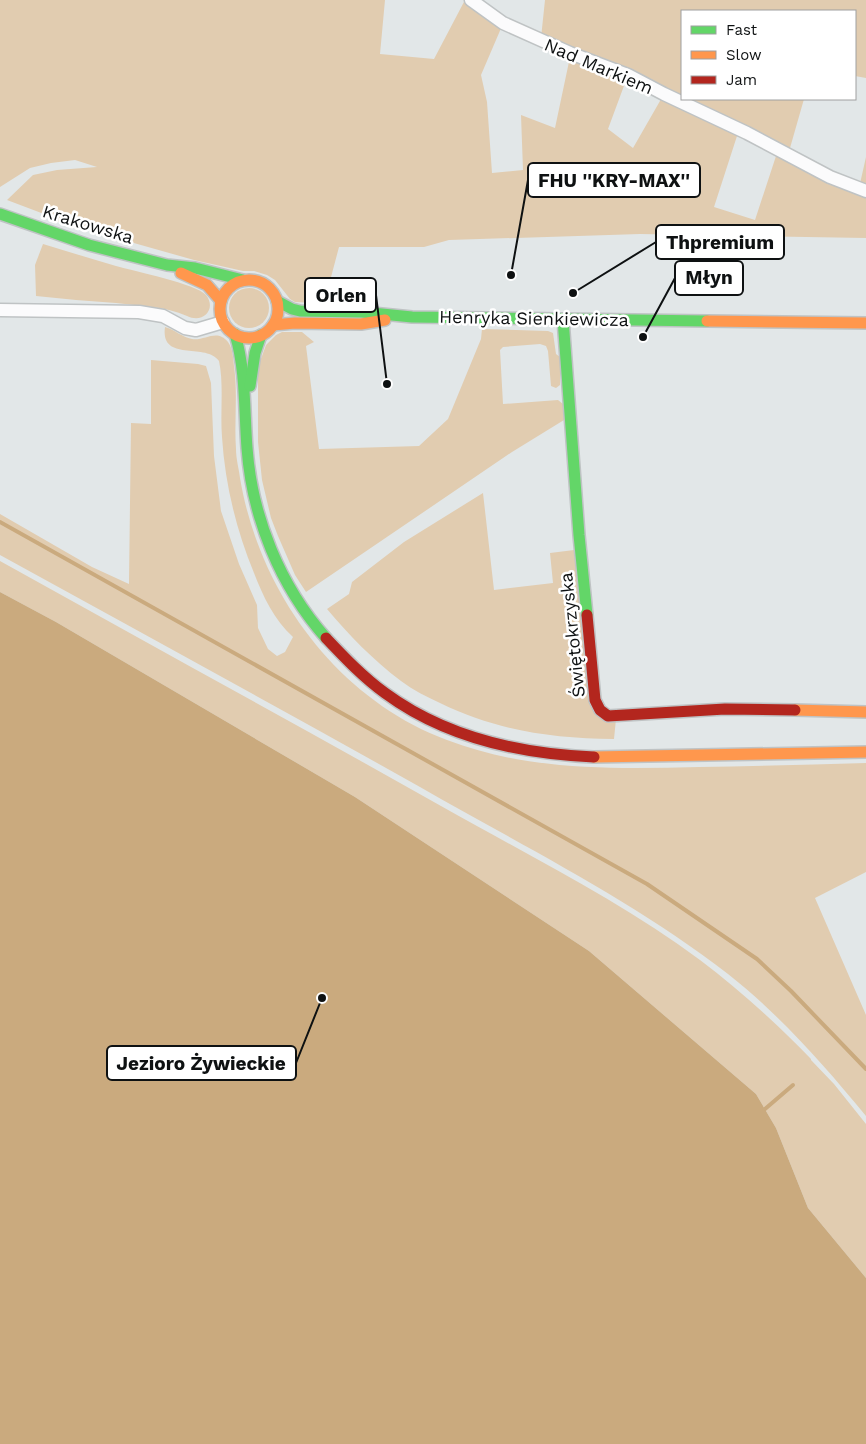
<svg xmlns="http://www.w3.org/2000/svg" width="866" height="1444" font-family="'Work Sans',sans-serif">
<rect width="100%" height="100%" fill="#e2e7e8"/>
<!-- green -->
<g fill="#e1ccb0" fill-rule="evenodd">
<path d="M 0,0 L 385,0 L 380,54 L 434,59 L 465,0 L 470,0 L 502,26 L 481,75 L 487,102 L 492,173 L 523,170 L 521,115 L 555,128 L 570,57 L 541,38 L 545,0 L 866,0 L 866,78 L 855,76 L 855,11 L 682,11 L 682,99 L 804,99 L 788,155 L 859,188 L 866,157 L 866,238 L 640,234 L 449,240 L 424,247 L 339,247 L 330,281 L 315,303 L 295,302 L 290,299 L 275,280 L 267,275 L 254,271 L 243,271 L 194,260 L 56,221 L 44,214 L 7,200 L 33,175 L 57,170 L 97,167 L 75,160 L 51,163 L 30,168 L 0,187 ZM 628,75 L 664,94 L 633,148 L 608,129 ZM 718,124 L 777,153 L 755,220 L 714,207 L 737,136 Z"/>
<path d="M 43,244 C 67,251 91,259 116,266 C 133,271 197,284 206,295 C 217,309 203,324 187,316 C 165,306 140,306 116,303 C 89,301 63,299 36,296 L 35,265 Z"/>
<circle cx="249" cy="308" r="20"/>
<path d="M 165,327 C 175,330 182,337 192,339 C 205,341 217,328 228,342 C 233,349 233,358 234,366 C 238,395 234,421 236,449 C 236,459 239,469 240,478 C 259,592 337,699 447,740 C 528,771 613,769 699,767 C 755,766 810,765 866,763 L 866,872 L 815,898 L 866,1015 L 866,1116 C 824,1065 780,1015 728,974 C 634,901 523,846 420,787 C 281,709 140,632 0,555 L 0,514 L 92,567 L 129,584 L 131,423 L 151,424 L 151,360 L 198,364 L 206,366 L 211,383 L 214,456 L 221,511 L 239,564 L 257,605 L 258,628 L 268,649 L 277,656 L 285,652 L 293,637 C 274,620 263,596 254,573 C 236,529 225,484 222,437 C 220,413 224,384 219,361 C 206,342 160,363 165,327 Z"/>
<polygon points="482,329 548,331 553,333 556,354 560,357 560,385 556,388 551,386 548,351 546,346 540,344 503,347 500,350 503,404 558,400 563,404 564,420 512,452 306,592 295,575 278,536 271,518 262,480 258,442 258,367 266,345 276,335 282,332 302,332 314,342 306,346 319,449 419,446 448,419 481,339"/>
<path d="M 483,493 L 494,590 L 553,583 L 550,553 L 574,550 L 591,703 L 616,719 L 614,739 C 551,738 498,731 440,703 C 427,697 413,690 401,681 C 373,660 349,635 327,609 L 349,594 L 352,582 L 404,542 Z"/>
<path d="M 0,561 C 147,643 294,723 441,806 C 526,854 622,902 700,960 C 740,990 777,1024 811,1059 L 811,1060 L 834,1084 L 866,1124 L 866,1278 L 808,1208 L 776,1128 L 756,1094 L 589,951 L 355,797 L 56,622 L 0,592 Z"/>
</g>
<!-- water -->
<polygon fill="#caaa7e" points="0,592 56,622 355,797 589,951 756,1094 776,1128 808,1208 866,1278 866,1444 0,1444"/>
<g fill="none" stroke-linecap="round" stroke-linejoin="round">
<!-- stream -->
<g stroke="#caaa7e" stroke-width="4">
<polyline points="0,522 647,884 757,959 791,991 866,1069"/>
<polyline points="765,1109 793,1085"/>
</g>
<defs>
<g id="street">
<polyline points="471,0 503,23 570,53 628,75 664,94 747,133 830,177 866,191"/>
<polyline points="0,310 139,312 163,316 185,328 196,330 223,322"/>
</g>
<g id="fast">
<polyline points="0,214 89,245 167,265 195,268 243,280"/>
<polyline points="277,301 292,309 300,311 362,312 412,317 707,321"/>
<polyline points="563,319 579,535 587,615"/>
<path d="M 235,334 C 246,371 244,409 247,448 C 252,517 280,586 326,638"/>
<polyline points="250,386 255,353 261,335"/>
</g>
<g id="slow">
<polyline points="181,273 207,285 221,301"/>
<circle cx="249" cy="309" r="29"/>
<polyline points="707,321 866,323"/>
<polyline points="273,325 295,323 361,324 385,320"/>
<polyline points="795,710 866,712"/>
<polyline points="594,757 866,752"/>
</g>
<g id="jam">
<polyline points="587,615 595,700 600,710 608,716 725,709 795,710"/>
<path d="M 326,638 C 345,658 363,677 385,693 C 446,738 520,754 594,757"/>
</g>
</defs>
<!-- street casing -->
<use href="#street" stroke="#bfc3c4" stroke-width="15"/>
<!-- fast casing -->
<use href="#fast" stroke="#bfc3c4" stroke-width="14"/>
<!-- slow casing -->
<use href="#slow" stroke="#bfc3c4" stroke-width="14"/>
<!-- jam casing -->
<use href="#jam" stroke="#bfc3c4" stroke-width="14"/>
<!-- street -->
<use href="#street" stroke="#fbfbfc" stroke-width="12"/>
<!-- fast -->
<use href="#fast" stroke="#63d668" stroke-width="11"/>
<!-- slow -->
<use href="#slow" stroke="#ff974d" stroke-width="11"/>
<!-- jam -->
<use href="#jam" stroke="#b3261e" stroke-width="11"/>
</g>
<g text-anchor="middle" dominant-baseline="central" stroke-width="5" stroke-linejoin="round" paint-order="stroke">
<!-- street labels -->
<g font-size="18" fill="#0e1112" stroke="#fff">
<text transform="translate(599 66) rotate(23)">Nad Markiem</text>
<text transform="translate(88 224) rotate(17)">Krakowska</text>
<text transform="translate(534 318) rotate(1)">Henryka Sienkiewicza</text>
<text transform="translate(572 635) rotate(-96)">Świętokrzyska</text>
</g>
</g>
<!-- callouts -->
<path fill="none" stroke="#0e1112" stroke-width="2" d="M511 275L528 180M573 293L656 242M643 337L675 278M387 384L376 295M322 998L296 1063"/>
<g fill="#0e1112" stroke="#fff" stroke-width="2">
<circle cx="511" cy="275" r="5"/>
<circle cx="573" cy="293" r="5"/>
<circle cx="643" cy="337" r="5"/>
<circle cx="387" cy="384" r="5"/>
<circle cx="322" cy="998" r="5"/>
</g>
<g fill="#fff" stroke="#0e1112" stroke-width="2">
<rect x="528" y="163" width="172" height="34" rx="5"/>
<rect x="656" y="225" width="128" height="34" rx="5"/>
<rect x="675" y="261" width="68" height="34" rx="5"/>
<rect x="305" y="278" width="71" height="34" rx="5"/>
<rect x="107" y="1046" width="189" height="34" rx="5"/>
</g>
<g font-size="19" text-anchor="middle" font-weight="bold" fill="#0e1112">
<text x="614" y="187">FHU ''KRY-MAX''</text>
<text x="720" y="249">Thpremium</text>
<text x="709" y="284">Młyn</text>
<text x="341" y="302">Orlen</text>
<text x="201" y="1070">Jezioro Żywieckie</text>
</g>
<!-- legend -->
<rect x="681" y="10" width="175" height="90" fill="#ffffff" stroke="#9fa0a0"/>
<rect x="691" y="26" width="25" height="8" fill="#63d668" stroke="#9fa0a0"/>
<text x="726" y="35" font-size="15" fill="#0e1112">Fast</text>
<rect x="691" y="51" width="25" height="8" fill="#ff974d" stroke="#9fa0a0"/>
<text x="726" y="60" font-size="15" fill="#0e1112">Slow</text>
<rect x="691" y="76" width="25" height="8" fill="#b3261e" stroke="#9fa0a0"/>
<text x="726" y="85" font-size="15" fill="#0e1112">Jam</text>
</svg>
